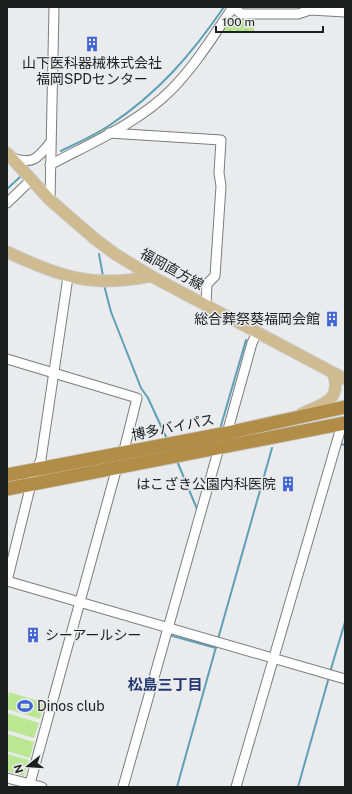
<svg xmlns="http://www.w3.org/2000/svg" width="352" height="794" font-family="'Public Sans','Noto Sans JP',sans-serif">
<defs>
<pattern id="grass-dots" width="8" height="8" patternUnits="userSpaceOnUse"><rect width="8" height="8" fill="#bce792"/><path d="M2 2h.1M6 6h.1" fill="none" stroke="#a1c67d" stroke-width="1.8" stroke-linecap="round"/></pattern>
</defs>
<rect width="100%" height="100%" fill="#e9ebed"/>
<!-- grass -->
<polygon fill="url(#grass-dots)" points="253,19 254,33 221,33 229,20"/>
<!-- pitch -->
<g fill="#bce792">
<polygon points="9,692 45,703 40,719 7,709"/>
<polygon points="7,713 39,723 34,738 7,730"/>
<polygon points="7,734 34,742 30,758 7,751"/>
<polygon points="7,754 29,760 24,776 7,771"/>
</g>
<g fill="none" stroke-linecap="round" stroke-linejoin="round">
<!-- stream -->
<g stroke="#5da0b6" stroke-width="2">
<path d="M 61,151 C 77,143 95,135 110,125 C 158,93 191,55 224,7"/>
<polyline points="7,189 20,177"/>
<polyline points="99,254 103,276"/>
<polyline points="104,285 111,312 141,388 148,398 167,439"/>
<polyline points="220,429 246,340"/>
<polyline points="341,444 345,445"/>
<polyline points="177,461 197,509"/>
<polyline points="169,635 216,648"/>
<polyline points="218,639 272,448"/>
<polyline points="330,672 345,622"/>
<polyline points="177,787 216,647"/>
<polyline points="298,787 329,677"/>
</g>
<defs>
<g id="minor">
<polyline points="232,7 242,14 298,14 310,10 345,12"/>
<polyline points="109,133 221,140 219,173 221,186 215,276 207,284 206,305"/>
<path d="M 12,158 C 33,165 38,158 50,143"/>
<path d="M 50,165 C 91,143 138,123 171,90 C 195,66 214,35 233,7"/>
<polyline points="50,200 54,7"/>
<polyline points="7,203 32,179"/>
<polyline points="7,359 137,398 123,454"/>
<polyline points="227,433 252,343 257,333"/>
<polyline points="7,581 345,679"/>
<polyline points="7,581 31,484 41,459 68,277"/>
<polyline points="7,778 42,787"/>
<polyline points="29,787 117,467"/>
<polyline points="123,787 219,448"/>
<polyline points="236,787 342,424"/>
</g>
<g id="major">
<polyline points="7,153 50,200 95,239 115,254 151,276 345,379"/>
<path d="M 7,252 C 60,276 92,289 151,276"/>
<path d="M 301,414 C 322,404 343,401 333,373"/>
</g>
<g id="highway">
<polyline points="7,475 227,433 345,407"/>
<polyline points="7,489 345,423"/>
</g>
</defs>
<!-- minor casing -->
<use href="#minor" stroke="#7b7c7e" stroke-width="11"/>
<!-- major casing -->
<use href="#major" stroke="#c9c9c9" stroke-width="13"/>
<!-- highway casing -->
<use href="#highway" stroke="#c9c9c9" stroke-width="15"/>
<!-- minor -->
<use href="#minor" stroke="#fff" stroke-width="9"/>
<!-- major -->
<use href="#major" stroke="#d0bb91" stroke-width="11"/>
<!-- highway -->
<use href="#highway" stroke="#b18d47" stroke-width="13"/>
</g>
<!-- icons -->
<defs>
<symbol id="building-bare" viewBox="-9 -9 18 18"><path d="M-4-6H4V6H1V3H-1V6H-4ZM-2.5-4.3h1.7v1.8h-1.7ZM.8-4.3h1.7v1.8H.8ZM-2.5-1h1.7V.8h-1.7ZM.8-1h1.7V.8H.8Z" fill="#4164d6" stroke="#e9ebed" stroke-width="2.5" paint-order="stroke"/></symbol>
<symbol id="stadium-bare" viewBox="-9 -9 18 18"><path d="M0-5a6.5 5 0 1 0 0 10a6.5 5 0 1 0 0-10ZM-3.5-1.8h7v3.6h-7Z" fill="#4164d6" stroke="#e9ebed" stroke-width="2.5" paint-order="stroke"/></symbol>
</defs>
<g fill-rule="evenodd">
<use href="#building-bare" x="81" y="33" width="22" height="22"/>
<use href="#building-bare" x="321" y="308" width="22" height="22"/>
<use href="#building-bare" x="277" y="473" width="22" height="22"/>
<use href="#building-bare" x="22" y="624" width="22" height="22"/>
<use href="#stadium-bare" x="14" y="695" width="22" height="22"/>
</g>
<g text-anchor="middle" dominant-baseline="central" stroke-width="3" stroke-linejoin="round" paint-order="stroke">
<!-- poi labels -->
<g font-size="14" fill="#1d1e1e" stroke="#e9ebed" text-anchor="end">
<text x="92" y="63" text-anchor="middle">山下医科器械株式会社<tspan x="92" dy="16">福岡SPDセンター</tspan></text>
<text x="320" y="319">総合葬祭葵福岡会館</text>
<text x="276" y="484">はこざき公園内科医院</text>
<text x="45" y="635" text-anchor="start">シーアールシー</text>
<text x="37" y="706" text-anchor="start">Dinos club</text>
</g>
<!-- street labels -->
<g font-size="14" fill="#1d1e1e" stroke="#e9ebed">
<text transform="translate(172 269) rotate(29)">福岡直方線</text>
<text transform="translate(173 427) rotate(-11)">博多バイパス</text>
</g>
<!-- neighbourhood labels -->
<g font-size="15" font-weight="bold" fill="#253971" stroke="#e9ebed">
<text x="165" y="684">松島三丁目</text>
</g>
</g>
<!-- border -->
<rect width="352" height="794" fill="none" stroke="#1d1e1e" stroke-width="16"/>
<!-- north arrow -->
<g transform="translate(28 766) rotate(253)" stroke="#e9ebed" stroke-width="3" paint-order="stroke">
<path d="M0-3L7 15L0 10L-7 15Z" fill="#1d1e1e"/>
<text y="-6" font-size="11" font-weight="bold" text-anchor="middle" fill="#1d1e1e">N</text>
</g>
<!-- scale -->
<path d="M216 26v6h107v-6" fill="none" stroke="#1d1e1e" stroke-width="2"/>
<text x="222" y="26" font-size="12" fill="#1d1e1e" stroke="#e9ebed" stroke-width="3" paint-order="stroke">100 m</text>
</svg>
